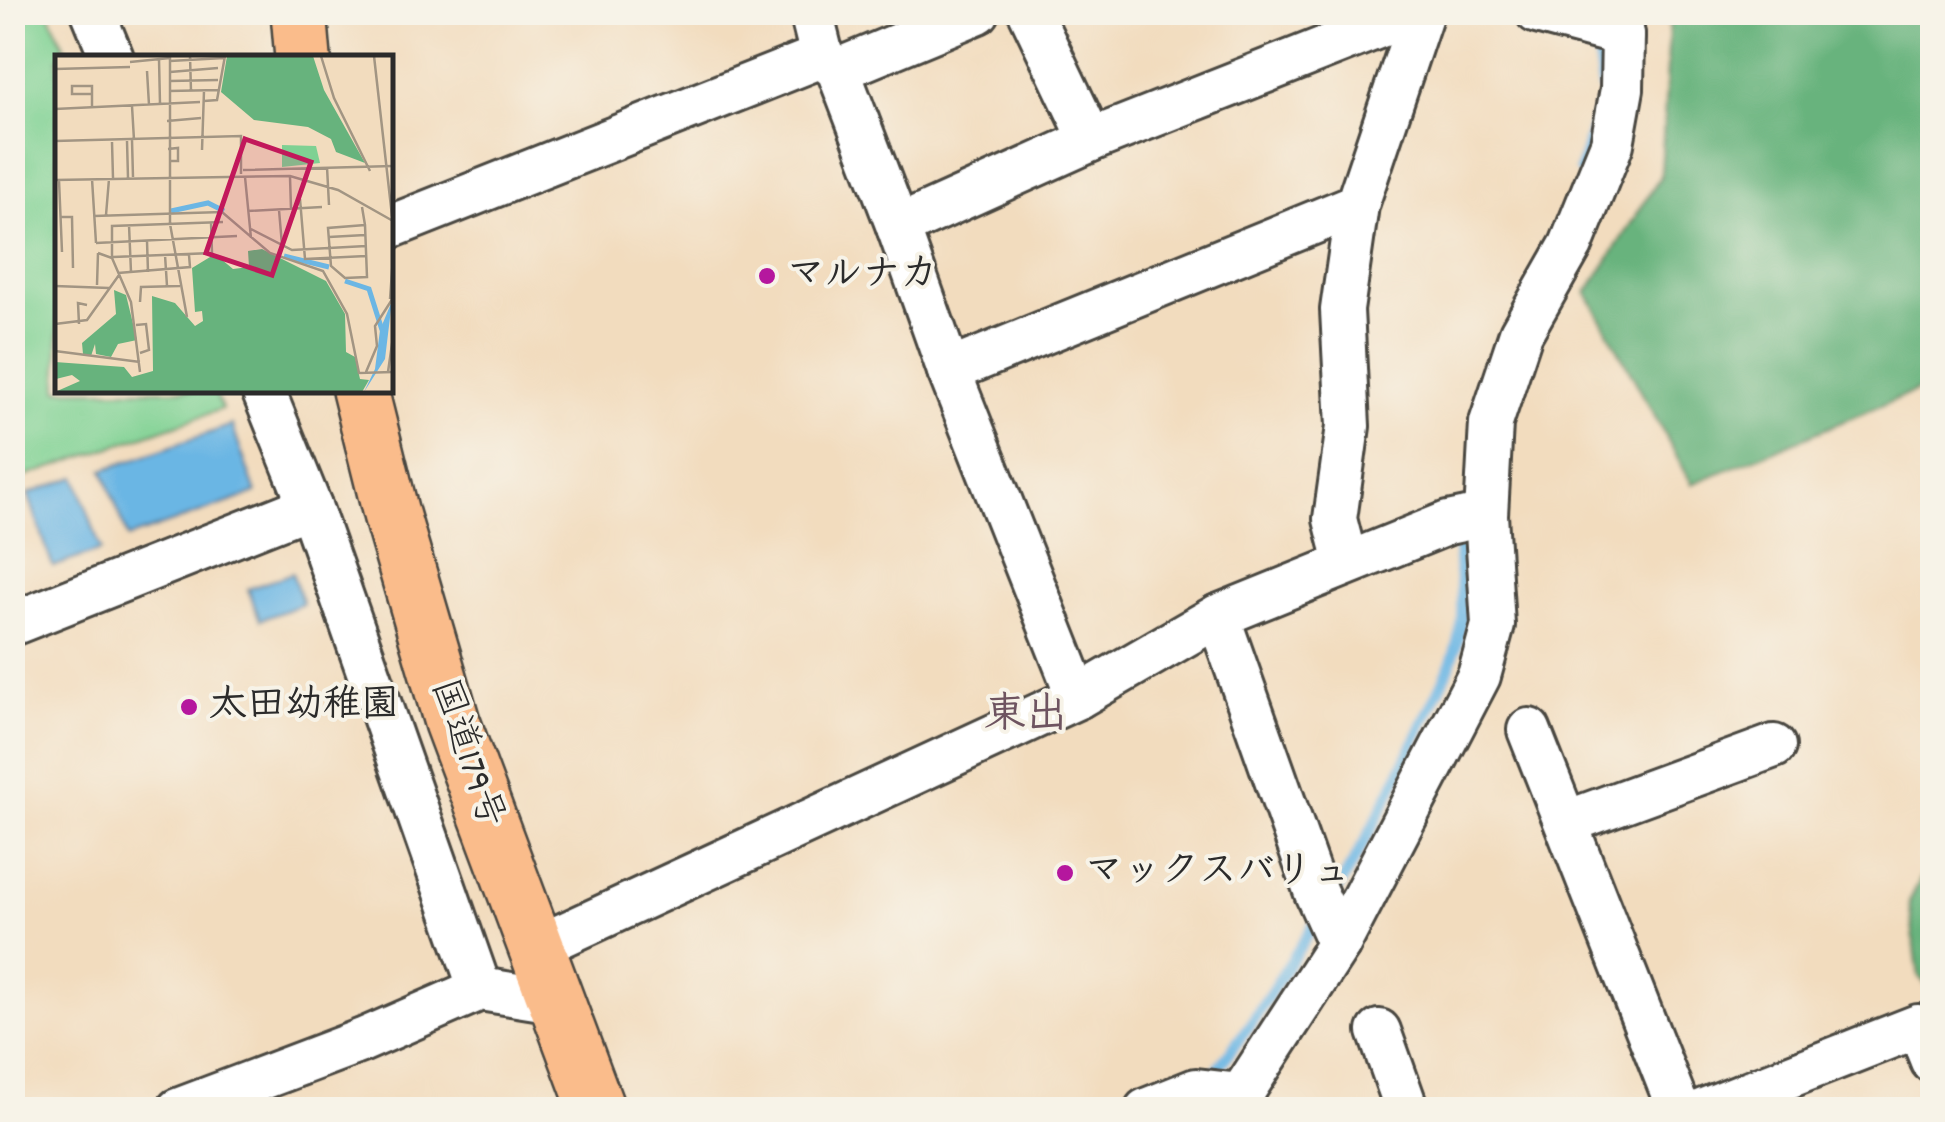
<svg xmlns="http://www.w3.org/2000/svg" width="1945" height="1122" font-family="Dekko,'Klee One',sans-serif">
<rect width="100%" height="100%" fill="#f7f3e8"/>
<filter id="ink" filterUnits="userSpaceOnUse"><feTurbulence type="fractalNoise" baseFrequency=".01" numOctaves="2"/><feDisplacementMap in="SourceGraphic" scale="20" xChannelSelector="R" yChannelSelector="G"/><feConvolveMatrix kernelMatrix="1 2 1 2 8 2 1 2 1" color-interpolation-filters="sRGB"/></filter>
<filter id="wash" filterUnits="userSpaceOnUse"><feTurbulence type="fractalNoise" baseFrequency=".0048" numOctaves="4" result="noise"/><feDisplacementMap in="SourceGraphic" scale="40" xChannelSelector="R" yChannelSelector="G"/><feGaussianBlur stdDeviation="2.25" result="paint"/><feColorMatrix in="noise" values="0 0 0 0 0 0 0 0 0 0 0 0 0 0 0 0 0 1.4 0 .05"/><feComposite in="paint" operator="in"/></filter>
<g filter="url(#wash)">
<rect width="100%" height="100%" fill="#f2dcbe"/>
<!-- green -->
<polygon fill="#7fd193" stroke="#557e5f" stroke-width="2.5" points="12,13 49,13 69,57 58,58 58,390 214,390 222,409 13,481"/>
<!-- forest -->
<g fill="#67b37d" stroke="#496f54" stroke-width="2.5">
<polygon points="1670,13 1932,13 1932,401 1926,387 1692,484 1587,293 1661,176"/>
<polygon points="1932,856 1932,990 1919,977 1909,902"/>
</g>
<!-- water -->
<g fill="#6bb6e4" stroke="#4b7088" stroke-width="2.5">
<polygon points="232,425 256,493 128,538 103,470"/>
<polygon points="76,477 101,550 53,567 28,494"/>
<polygon points="292,573 303,604 260,620 248,589"/>
</g>
<g fill="none" stroke-linecap="round" stroke-linejoin="round">
<!-- stream -->
<g stroke="#6bb6e4" stroke-width="11">
<polyline points="1596,38 1603,89"/>
<polyline points="1580,170 1599,107"/>
<path d="M 1330,901 C 1366,845 1395,783 1423,723 C 1437,693 1455,663 1460,630 C 1466,597 1455,564 1460,530"/>
<polyline points="1207,1083 1252,1022 1317,920"/>
</g>
</g>
</g>
<g filter="url(#ink)">
<g fill="none" stroke-linecap="round" stroke-linejoin="round">
<defs>
<g id="minor">
<polyline points="93,12 112,58"/>
<polyline points="811,12 822,56 838,70 898,227 949,371 1078,697"/>
<polyline points="1030,12 1091,140"/>
<polyline points="1537,12 1623,35"/>
<polyline points="838,70 978,12"/>
<polyline points="390,227 822,56"/>
<polyline points="898,227 1091,140 1416,12"/>
<polyline points="949,371 1357,205"/>
<polyline points="263,390 310,506 480,989"/>
<polyline points="1346,562 1335,519 1348,426 1342,310 1357,205 1422,12"/>
<polyline points="1218,616 1316,893 1339,944"/>
<polyline points="12,624 310,506"/>
<polyline points="1529,730 1679,1110"/>
<polyline points="1567,822 1774,746"/>
<polyline points="535,948 1078,697 1218,616 1448,523 1486,515"/>
<polyline points="1379,1031 1407,1110"/>
<polyline points="178,1110 363,1040 480,989 555,1001"/>
<polyline points="1146,1110 1196,1090 1241,1095"/>
<polyline points="1246,1110 1241,1095 1339,944 1479,676 1493,625 1486,515 1491,423 1521,333 1571,245 1612,144 1622,89 1623,35 1619,12"/>
<polyline points="1704,1110 1918,1026 1932,1061"/>
</g>
<g id="highway">
<polyline points="299,12 303,58"/>
<polyline points="360,390 391,514 452,722 597,1110"/>
</g>
</defs>
<!-- minor casing -->
<use href="#minor" stroke="#494641" stroke-width="48"/>
<!-- highway casing -->
<use href="#highway" stroke="#494641" stroke-width="60"/>
<!-- minor -->
<use href="#minor" stroke="#fff" stroke-width="42"/>
<!-- highway -->
<use href="#highway" stroke="#fabc8b" stroke-width="55"/>
</g>
</g>
<!-- markers -->
<g fill="#b5179e" stroke="#f7f3e8" stroke-width="4">
<circle cx="767" cy="276" r="10"/>
<circle cx="189" cy="707" r="10"/>
<circle cx="1065" cy="873" r="10"/>
</g>
<g text-anchor="middle" dominant-baseline="central" stroke-width="8" stroke-linejoin="round" paint-order="stroke">
<!-- poi labels -->
<g font-size="38" font-weight="bold" fill="#2b2b2b" stroke="#f7f3e8" text-anchor="start">
<text x="787" y="276">マルナカ</text>
<text x="209" y="707">太田幼稚園</text>
<text x="1085" y="873">マックスバリュ</text>
</g>
<!-- street labels -->
<g font-size="38" fill="#2b2b2b" stroke="#f7f3e8">
<text transform="translate(465 754) rotate(71)">国道179号</text>
</g>
<!-- quarter labels -->
<g font-size="42" font-weight="bold" fill="#6e5460" stroke="#f7f3e8">
<text x="1026" y="718">東出</text>
</g>
</g>
<!-- overview -->
<g transform="translate(55 55)">
<rect width="338" height="338" fill="#f2dcbe"/>
<path d="M 227,90 L 261,91 L 265,108 L 227,112 Z" fill="#7fd193"/>
<path d="M 172,1 L 258,1 L 269,35 L 310,108 L 281,97 L 276,84 L 253,72 L 199,65 L 166,37 ZM 207,194 L 271,226 L 290,259 L 291,297 L 300,302 L 305,324 L 314,325 L 307,337 L 0,337 L 25,326 L 17,320 L 1,324 L 0,307 L 69,312 L 77,322 L 98,316 L 97,241 L 120,248 L 140,271 L 148,266 L 147,256 L 140,257 L 137,213 L 160,199 L 178,214 L 194,212 L 193,196 ZM 59,235 L 71,240 L 82,285 L 63,289 L 56,302 L 41,299 L 40,289 L 36,301 L 28,299 L 27,288 L 61,259 Z" fill="#67b37d"/>
<path d="M 337,246 L 330,304 L 309,337 L 320,314 L 325,275 Z" fill="#6bb6e4"/>
<path fill="none" stroke="#6bb6e4" stroke-width="5" d="M 116,156 L 153,148 L 169,156M 229,201 L 274,212M 290,226 L 314,234 L 327,275"/>
<path fill="none" stroke="#a29583" stroke-width="2.5" d="M 115,1 L 115,169 L 132,262M 135,1 L 136,36M 266,1 L 279,43 L 315,116M 319,1 L 337,161M 104,4 L 105,49M 115,6 L 169,3M 75,7 L 115,3M 0,14 L 75,12M 92,16 L 94,50M 115,17 L 163,13M 115,26 L 163,25M 114,36 L 164,35M 37,39 L 17,39 L 17,31 L 37,31 L 37,51M 149,46 L 162,45 L 170,1M 77,51 L 79,85M 0,54 L 145,47M 112,66 L 146,63M 77,85 L 78,122M 0,86 L 186,81 L 186,119M 72,86 L 73,123M 57,87 L 58,123M 113,94 L 123,93 L 123,106 L 114,106M 147,95 L 149,36M 272,112 L 274,150M 188,115 L 338,111M 190,122 L 196,183M 235,122 L 236,154M 37,124 L 41,188M 0,125 L 235,121 L 283,135 L 338,166M 4,125 L 7,197M 245,144 L 250,204 L 311,201M 307,152 L 310,170 L 312,222 L 290,223 L 276,211 L 273,173 L 310,170M 224,155 L 227,190M 193,156 L 267,152M 51,160 L 54,124M 39,161 L 167,157 L 215,198 L 268,216 L 292,259 L 304,318 L 338,317M 6,162 L 17,162 L 18,213M 74,170 L 76,217M 196,174 L 237,195 L 311,191M 274,182 L 310,180M 92,186 L 93,217M 41,188 L 182,181M 43,198 L 57,203 L 76,247 L 85,317M 110,200 L 112,231M 58,202 L 157,198 L 156,167M 57,203 L 57,171 L 168,167M 63,218 L 135,212 L 134,200M 42,230 L 43,198M 0,231 L 54,233M 335,244 L 338,202M 85,247 L 86,232 L 125,231M 0,269 L 32,265 L 64,220M 24,269 L 23,248 L 32,250M 81,270 L 91,269 L 94,295 L 85,298M 0,296 L 85,307M 311,317 L 322,291 L 320,271 L 338,243M 333,317 L 338,282"/>
<path fill="#c2185b" fill-opacity="0.15" stroke="#c2185b" stroke-width="5" d="M 190,84 L 256,107 L 217,220 L 151,198 Z"/>
<rect width="338" height="338" fill="none" stroke="#2b2b2b" stroke-width="5"/>
</g>
<!-- margin -->
<rect width="1945" height="1122" fill="none" stroke="#f7f3e8" stroke-width="50"/>
</svg>
